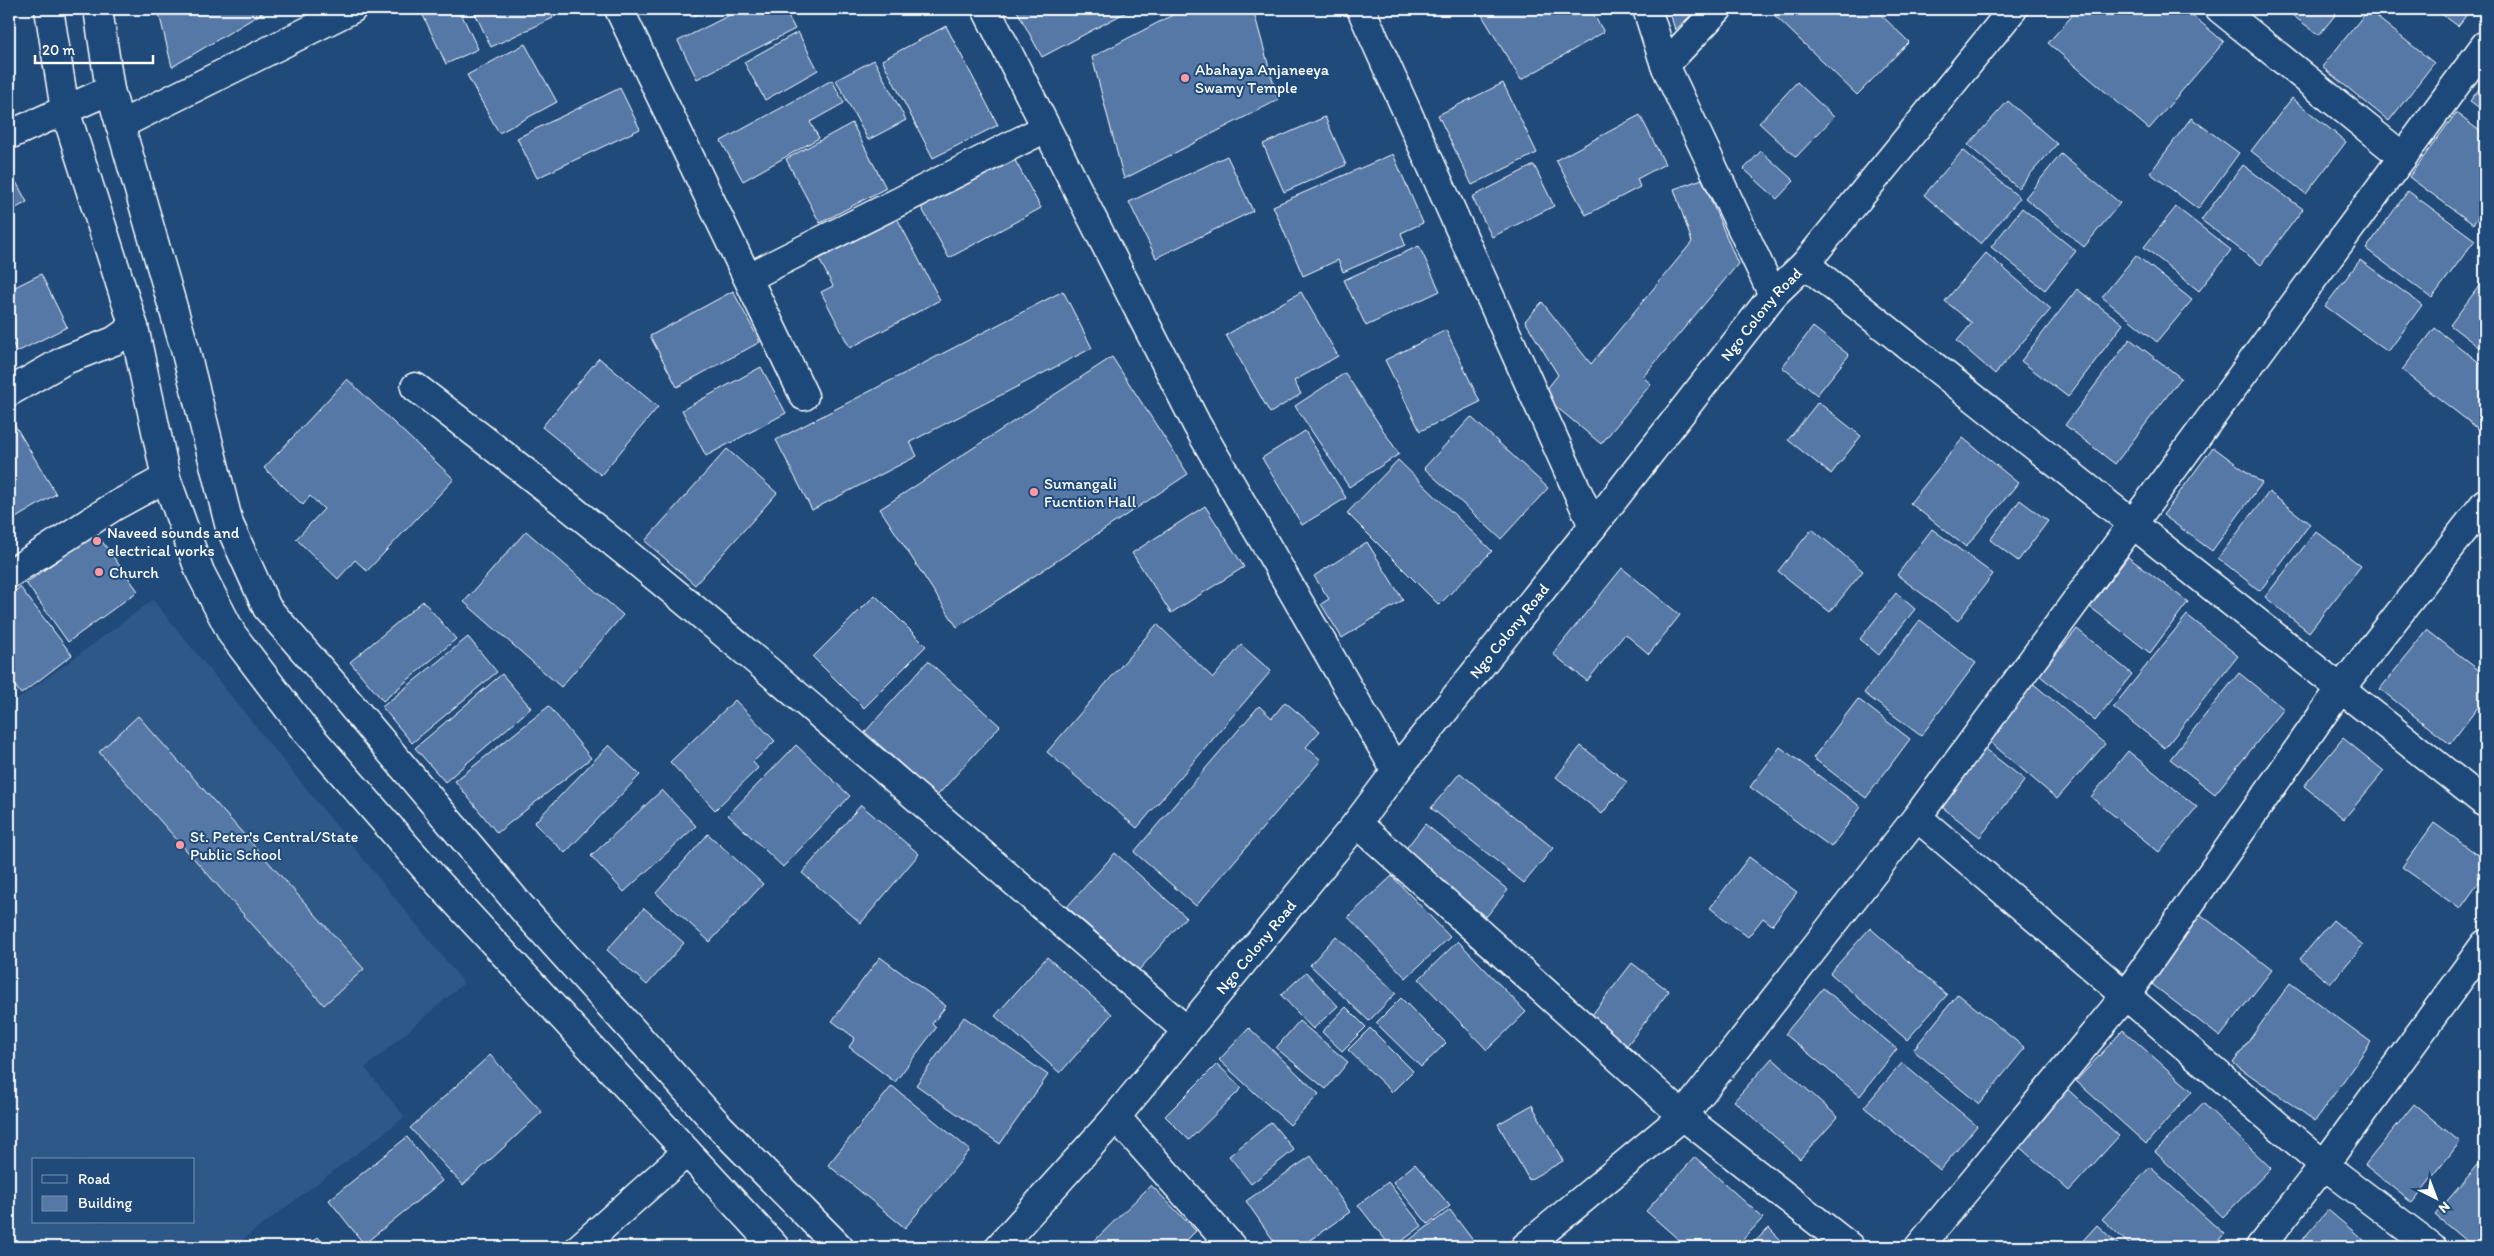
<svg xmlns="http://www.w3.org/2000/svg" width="2494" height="1256" font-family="Itim,sans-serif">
<rect width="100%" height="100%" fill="#1f4a7a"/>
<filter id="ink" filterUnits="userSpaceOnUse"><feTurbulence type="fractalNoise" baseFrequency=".02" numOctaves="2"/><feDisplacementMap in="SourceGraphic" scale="10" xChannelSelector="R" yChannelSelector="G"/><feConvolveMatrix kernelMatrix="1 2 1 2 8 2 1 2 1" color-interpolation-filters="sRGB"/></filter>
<g filter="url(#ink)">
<!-- built -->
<path fill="#2f5888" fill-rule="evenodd" d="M 153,600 L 464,983 L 365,1068 L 405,1117 L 233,1247 L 9,1247 L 9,706 ZM 34,1160 L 194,1160 L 194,1222 L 34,1222 Z"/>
<!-- building -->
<g fill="#5578a7" stroke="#fff">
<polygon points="158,9 269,9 172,67"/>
<polygon points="427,9 459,9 478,49 446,64 421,11"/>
<polygon points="473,9 549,9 553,18 491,47"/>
<polygon points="687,9 707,9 691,17"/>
<polygon points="742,9 784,9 795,29 697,79 678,41"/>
<polygon points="1016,9 1132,9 1042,57"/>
<polygon points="1184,9 1253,9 1278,100 1124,179 1092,57"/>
<polygon points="1485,9 1590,9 1604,32 1521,80 1480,12"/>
<polygon points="1669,9 1698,9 1675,30"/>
<polygon points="1768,9 1875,9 1909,42 1857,95"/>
<polygon points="2078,9 2185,9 2224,42 2149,129 2048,43"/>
<polygon points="2284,9 2340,9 2319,35"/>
<polygon points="2435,9 2471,9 2458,26"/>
<polygon points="2368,10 2434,63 2389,121 2322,67"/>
<polygon points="946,26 998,125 933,158 882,60"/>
<polygon points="798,32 818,70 765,100 744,62"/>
<polygon points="525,44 557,102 499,133 467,75"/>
<polygon points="874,60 906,120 868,140 836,80"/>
<polygon points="832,80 844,103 810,122 819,138 743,181 721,141"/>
<polygon points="2485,81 2485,112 2470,101"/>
<polygon points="1797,82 1834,117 1796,157 1759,123"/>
<polygon points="1503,83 1537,153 1472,185 1438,115"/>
<polygon points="620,88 640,129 537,178 517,138"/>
<polygon points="2292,98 2346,142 2306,194 2251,151"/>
<polygon points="2008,101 2057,144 2018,188 1968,145"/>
<polygon points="2456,113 2485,135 2485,208 2473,224 2409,177"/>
<polygon points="1640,115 1665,164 1637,179 1640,187 1586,215 1556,160"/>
<polygon points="1325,117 1346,165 1284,192 1263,144"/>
<polygon points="2191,118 2239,153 2198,209 2150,173"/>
<polygon points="852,123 886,188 820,223 786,159"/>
<polygon points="1963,150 2020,198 1981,244 1924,195"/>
<polygon points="1761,151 1794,181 1777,199 1744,169"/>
<polygon points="1393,154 1423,223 1401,233 1405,245 1343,272 1338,260 1303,276 1273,206"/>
<polygon points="2061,154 2120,203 2084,247 2025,198"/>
<polygon points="1012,155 1041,208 949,258 920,205"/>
<polygon points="1227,156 1253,211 1156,258 1129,202"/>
<polygon points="1534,165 1554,206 1492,237 1472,197"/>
<polygon points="2243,165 2303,209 2261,265 2201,220"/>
<polygon points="9,169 27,202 9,212"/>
<polygon points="1702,179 1738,264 1643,377 1651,384 1601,444 1542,395 1558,375 1525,321 1542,302 1591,364 1692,242 1674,189"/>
<polygon points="2408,191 2475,240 2432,298 2366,249"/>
<polygon points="2176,207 2231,250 2199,291 2144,247"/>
<polygon points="2022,208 2076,251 2045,290 1991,247"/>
<polygon points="897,218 940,300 850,348 821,292 833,286 819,259"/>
<polygon points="1419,246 1440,291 1366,326 1344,280"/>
<polygon points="1986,253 2051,309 1995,374 1957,341 1972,323 1945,301"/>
<polygon points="2136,255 2192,300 2157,342 2102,297"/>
<polygon points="2360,260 2422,305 2388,352 2325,306"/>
<polygon points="41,274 67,327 17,352 9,337 9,290"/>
<polygon points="2485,278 2485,352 2450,325"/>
<polygon points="2077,289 2123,324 2068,397 2021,361"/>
<polygon points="733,291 760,342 677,387 650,336"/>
<polygon points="1063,291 1092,348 910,442 917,456 812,510 776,440"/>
<polygon points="1301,292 1338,356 1294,381 1301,394 1270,413 1226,335"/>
<polygon points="1813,327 1849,355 1817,395 1782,367"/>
<polygon points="2435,328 2485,367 2485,434 2402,370"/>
<polygon points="1446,330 1480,402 1420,431 1385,360"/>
<polygon points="2130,339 2181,378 2115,464 2065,425"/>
<polygon points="1112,357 1188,474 957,627 880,509"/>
<polygon points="599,358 658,407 601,475 542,427"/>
<polygon points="761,367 786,413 706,456 682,410"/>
<polygon points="1345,373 1399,454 1349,487 1295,406"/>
<polygon points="347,379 454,479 367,571 355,560 338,579 296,539 324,509 310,496 303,505 264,468"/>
<polygon points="1818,402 1861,436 1831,474 1788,440"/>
<polygon points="10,417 56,494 9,522 9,418"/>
<polygon points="1471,417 1548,488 1501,539 1424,468"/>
<polygon points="1305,431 1346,498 1302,525 1262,458"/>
<polygon points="1963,438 2018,483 1966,547 1910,503"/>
<polygon points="2213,447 2262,483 2212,551 2163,515"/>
<polygon points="727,449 777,493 695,585 645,541"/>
<polygon points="1398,460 1492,551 1439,605 1347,513"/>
<polygon points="2269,492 2310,524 2260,591 2218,558"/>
<polygon points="2020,500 2048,521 2018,561 1990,540"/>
<polygon points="1205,506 1244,567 1171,613 1132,553"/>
<polygon points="1812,529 1863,571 1830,612 1778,571"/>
<polygon points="1932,529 1993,574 1958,621 1897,575"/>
<polygon points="526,531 623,615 561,687 464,602"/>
<polygon points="2316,531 2361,566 2309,632 2265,597"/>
<polygon points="96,533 138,591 68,642 26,583"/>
<polygon points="1367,542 1403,600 1342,638 1321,604 1329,599 1314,576"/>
<polygon points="2128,557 2188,602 2150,653 2090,607"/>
<polygon points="1622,568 1680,615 1649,654 1625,634 1587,681 1553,654"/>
<polygon points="20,587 72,655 21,694 9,678 9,596"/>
<polygon points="1896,593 1915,609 1879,655 1860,639"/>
<polygon points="875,595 926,646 864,708 813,657"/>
<polygon points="423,601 456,639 383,701 350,662"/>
<polygon points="2187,615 2238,656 2165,748 2113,707"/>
<polygon points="1920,620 1976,663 1921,736 1864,693"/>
<polygon points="1157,624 1213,678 1241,645 1271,671 1137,828 1047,752"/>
<polygon points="2077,629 2132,674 2095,721 2039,675"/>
<polygon points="2427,630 2485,675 2485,698 2450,744 2380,689"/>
<polygon points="468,637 497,672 412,743 382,707"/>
<polygon points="928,661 1000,726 937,796 865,732"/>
<polygon points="2239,673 2284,709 2215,794 2170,759"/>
<polygon points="502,674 531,708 445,782 415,748"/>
<polygon points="2030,681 2105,744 2057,799 1983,736"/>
<polygon points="1858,699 1910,739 1866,798 1813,758"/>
<polygon points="735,700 775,741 753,762 758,768 715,810 670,762"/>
<polygon points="1285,702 1320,731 1306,747 1321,760 1196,906 1134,852 1259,706 1272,718"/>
<polygon points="549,706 591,758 497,833 455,781"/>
<polygon points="138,716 364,969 324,1005 99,752"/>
<polygon points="2343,738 2384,771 2344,819 2304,786"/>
<polygon points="609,745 640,775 565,853 534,823"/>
<polygon points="796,745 850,796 783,867 728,815"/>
<polygon points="1581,746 1627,782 1602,814 1556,777"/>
<polygon points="1981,746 2025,780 1980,837 1937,803"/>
<polygon points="1780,747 1861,807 1831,847 1750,787"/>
<polygon points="2128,751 2197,807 2159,852 2091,797"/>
<polygon points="1460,773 1553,848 1524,883 1431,808"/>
<polygon points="662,790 696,826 624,892 591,856"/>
<polygon points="861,805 919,854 861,923 802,873"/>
<polygon points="2434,823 2485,860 2485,874 2460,909 2402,867"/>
<polygon points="1425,824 1508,890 1486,917 1404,851"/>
<polygon points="708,834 763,884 710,942 656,893"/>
<polygon points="1115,853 1186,917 1139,970 1067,907"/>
<polygon points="1749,857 1797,892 1772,925 1763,918 1748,937 1710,908"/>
<polygon points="1392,876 1450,937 1406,978 1348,917"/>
<polygon points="644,908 684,943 647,985 607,950"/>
<polygon points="2200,914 2272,970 2220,1037 2148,981"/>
<polygon points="2333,920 2363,945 2330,984 2300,959"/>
<polygon points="1870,928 1947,995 1907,1040 1830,973"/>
<polygon points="1336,936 1396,993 1369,1021 1310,965"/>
<polygon points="1458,941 1526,1012 1487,1050 1419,979"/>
<polygon points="880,957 946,1006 932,1024 936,1028 895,1082 849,1047 855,1038 832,1021"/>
<polygon points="1047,957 1112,1014 1060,1073 995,1016"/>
<polygon points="1632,963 1669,991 1625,1048 1588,1020"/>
<polygon points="1306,972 1338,1006 1313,1029 1281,995"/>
<polygon points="2290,983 2371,1042 2315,1121 2233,1063"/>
<polygon points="1823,988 1897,1049 1860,1096 1785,1034"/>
<polygon points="1958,994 2025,1048 1979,1104 1913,1050"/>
<polygon points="1401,998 1446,1043 1421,1067 1376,1023"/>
<polygon points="1346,1007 1366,1027 1342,1051 1322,1032"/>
<polygon points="964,1017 1048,1075 1000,1144 916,1085"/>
<polygon points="1299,1021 1348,1062 1326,1089 1276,1048"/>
<polygon points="1249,1028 1319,1094 1290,1125 1219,1060"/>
<polygon points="1370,1028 1413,1071 1392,1092 1348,1050"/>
<polygon points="2123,1030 2192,1091 2146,1144 2076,1081"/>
<polygon points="490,1055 542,1112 463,1185 410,1128"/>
<polygon points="1772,1058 1838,1117 1800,1159 1734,1101"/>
<polygon points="1902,1063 1977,1126 1940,1170 1864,1107"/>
<polygon points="1217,1064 1242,1088 1189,1140 1165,1116"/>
<polygon points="892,1086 970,1150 905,1228 828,1165"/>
<polygon points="2065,1087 2119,1136 2069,1191 2015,1143"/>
<polygon points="2203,1103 2271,1168 2223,1217 2155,1152"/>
<polygon points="2414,1104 2460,1142 2412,1203 2365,1165"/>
<polygon points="1532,1105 1563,1161 1529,1180 1498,1124"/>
<polygon points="1271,1122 1294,1150 1251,1184 1229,1156"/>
<polygon points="407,1137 442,1181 364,1244 329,1200"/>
<polygon points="1311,1156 1350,1212 1300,1247 1278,1247 1246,1201"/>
<polygon points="1695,1157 1763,1218 1736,1247 1687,1247 1646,1211"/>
<polygon points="2484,1158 2485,1247 2473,1247 2435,1215"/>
<polygon points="1415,1164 1450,1206 1428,1224 1393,1182"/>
<polygon points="2150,1167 2224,1234 2213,1247 2132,1247 2102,1219"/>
<polygon points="1388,1182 1422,1226 1394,1247 1391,1247 1358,1205"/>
<polygon points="1151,1185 1196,1231 1180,1247 1088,1247"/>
<polygon points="1450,1210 1478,1247 1400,1247"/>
<polygon points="2328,1210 2372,1247 2296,1247"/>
<polygon points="2097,1225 2121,1247 2077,1247"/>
<polygon points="1769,1228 1788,1247 1749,1247"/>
<polygon points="318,1237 327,1247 307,1247"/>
</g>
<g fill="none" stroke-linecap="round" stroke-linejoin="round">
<defs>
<g id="minor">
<polyline points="619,9 804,396"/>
<polyline points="986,9 1197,425 1396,771"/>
<polyline points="1361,9 1593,526"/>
<polyline points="1647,9 1665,65 1773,295"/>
<polyline points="2220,9 2403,157"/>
<polyline points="1665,65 1718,9"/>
<polyline points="120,125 352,9"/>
<polyline points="9,135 110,90"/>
<polyline points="1805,264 2485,803"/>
<polyline points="749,277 1046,128"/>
<path d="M 415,387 C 682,588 932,812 1186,1030"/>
<polyline points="9,392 65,360 114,341 134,327"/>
<polyline points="9,574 113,507 166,478"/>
<polyline points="1917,817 2324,1165 2432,1247"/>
<polyline points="1357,823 1683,1116 1850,1247"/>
<polyline points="1116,1117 1232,1247"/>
<polyline points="580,1247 687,1152"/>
<polyline points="1525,1247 1683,1116 1917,817 2485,45"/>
<polyline points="1919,1247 2126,995 2341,688 2485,503"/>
<polyline points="2260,1247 2324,1165 2485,944"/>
</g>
<g id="tertiary">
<polyline points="49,9 65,110 134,327 166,478 200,572 232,634 304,729 433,877 775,1247"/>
<polyline points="98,9 110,90 185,349 229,524 267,608 335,686 522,908 719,1126 839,1247"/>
<path id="s1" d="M 999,1247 L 1116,1117 L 1357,823 L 1396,771 L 1593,526 L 1773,295 L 1805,264 L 2013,9"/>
</g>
</defs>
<!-- minor casing -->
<use href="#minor" stroke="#fff" stroke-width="31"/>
<!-- tertiary casing -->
<use href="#tertiary" stroke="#fff" stroke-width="31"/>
<!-- minor -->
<use href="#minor" stroke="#1f4a7a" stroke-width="28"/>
<!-- tertiary -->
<use href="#tertiary" stroke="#1f4a7a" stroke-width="28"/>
</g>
</g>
<!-- markers -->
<g fill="#ff9aa2" stroke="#1f4a7a" stroke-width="2">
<circle cx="1185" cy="78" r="5"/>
<circle cx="1034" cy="492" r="5"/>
<circle cx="97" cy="541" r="5"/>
<circle cx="99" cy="572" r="5"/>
<circle cx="180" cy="845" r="5"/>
</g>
<g text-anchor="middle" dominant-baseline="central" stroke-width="4" stroke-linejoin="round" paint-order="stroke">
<!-- poi labels -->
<g font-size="16" fill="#fff" stroke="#1f4a7a" text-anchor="start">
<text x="1195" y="69">Abahaya Anjaneeya<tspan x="1195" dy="18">Swamy Temple</tspan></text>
<text x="1044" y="483">Sumangali<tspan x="1044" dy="18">Fucntion Hall</tspan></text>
<text x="107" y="532">Naveed sounds and<tspan x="107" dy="18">electrical works</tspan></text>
<text x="109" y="572">Church</text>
<text x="190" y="836">St. Peter's Central/State<tspan x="190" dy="18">Public School</tspan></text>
</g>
<!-- street labels -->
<g font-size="16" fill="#fff" stroke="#1f4a7a">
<text stroke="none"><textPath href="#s1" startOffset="1205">Ngo Colony Road</textPath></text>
<text stroke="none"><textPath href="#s1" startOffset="800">Ngo Colony Road</textPath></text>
<text stroke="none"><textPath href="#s1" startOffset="395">Ngo Colony Road</textPath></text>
</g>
</g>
<!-- margin -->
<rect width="2494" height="1256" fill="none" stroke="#1f4a7a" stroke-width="30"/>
<rect x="15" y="15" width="2464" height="1226" fill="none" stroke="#fff" stroke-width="2" filter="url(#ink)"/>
<!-- legend -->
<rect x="32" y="1158" width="162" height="65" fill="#1f4a7a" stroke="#7992af"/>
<rect x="42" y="1175" width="25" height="8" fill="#1f4a7a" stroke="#7992af"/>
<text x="78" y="1184" font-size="15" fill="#ffffff">Road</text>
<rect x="42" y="1196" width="25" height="15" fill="#5578a7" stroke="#7992af"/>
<text x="78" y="1208" font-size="15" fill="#ffffff">Building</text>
<!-- north arrow -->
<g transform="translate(2436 1198) rotate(138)" stroke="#1f4a7a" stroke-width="4" paint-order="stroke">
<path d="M0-4L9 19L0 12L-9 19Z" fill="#ffffff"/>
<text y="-8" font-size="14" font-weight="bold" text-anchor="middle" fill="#ffffff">N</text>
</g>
<!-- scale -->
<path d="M35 55v8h118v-8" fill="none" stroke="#ffffff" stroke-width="2.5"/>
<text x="42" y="55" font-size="15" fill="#ffffff" stroke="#1f4a7a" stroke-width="4" paint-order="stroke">20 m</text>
</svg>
